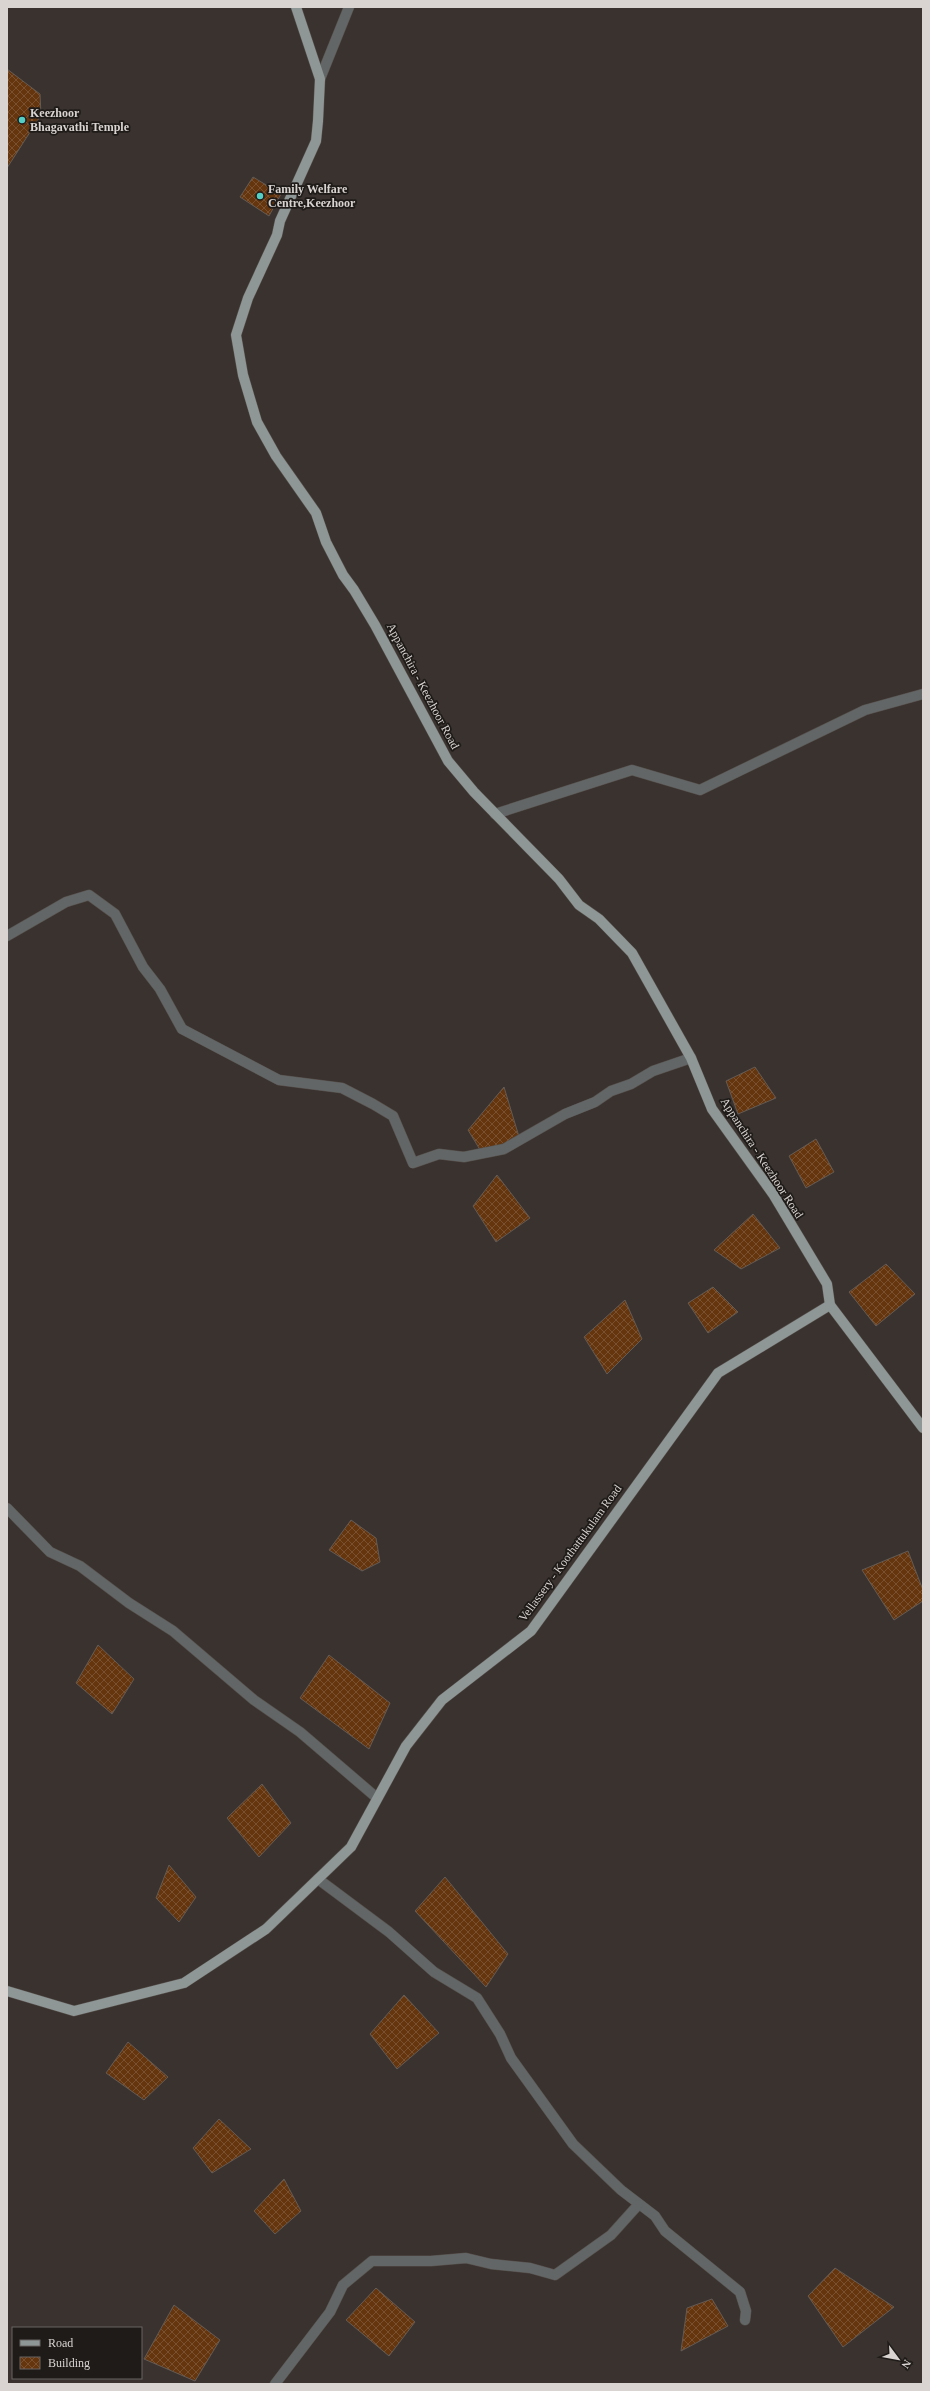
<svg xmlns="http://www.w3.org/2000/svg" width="930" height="2391" font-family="'Times New Roman',serif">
<defs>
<pattern id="building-cross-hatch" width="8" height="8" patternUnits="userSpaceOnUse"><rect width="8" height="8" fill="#65350e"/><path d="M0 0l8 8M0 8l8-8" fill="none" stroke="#7a5130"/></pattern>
</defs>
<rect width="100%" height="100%" fill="#39322e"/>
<!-- building -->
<g fill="url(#building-cross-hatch)" stroke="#635b56">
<polygon points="7,69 40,94 41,115 7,168"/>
<polygon points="253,177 281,194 269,216 240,197"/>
<polygon points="755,1067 776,1098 738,1114 726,1081"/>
<polygon points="504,1087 520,1140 482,1153 468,1130"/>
<polygon points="816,1139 834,1172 806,1188 789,1156"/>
<polygon points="497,1175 530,1218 496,1242 473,1206"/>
<polygon points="753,1214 780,1248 741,1269 714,1250"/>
<polygon points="886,1264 915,1294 876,1326 849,1292"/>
<polygon points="713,1287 738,1312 708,1333 688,1303"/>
<polygon points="625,1300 642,1339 607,1374 584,1337"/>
<polygon points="351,1520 376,1538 380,1562 362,1571 329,1550"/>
<polygon points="908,1551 923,1590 923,1601 894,1620 862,1570"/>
<polygon points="98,1645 134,1679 112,1714 76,1683"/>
<polygon points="329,1655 390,1703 369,1749 300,1698"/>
<polygon points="262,1784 291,1823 259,1857 227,1818"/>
<polygon points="169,1865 196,1897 179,1922 156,1898"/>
<polygon points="445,1877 508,1954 486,1987 415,1911"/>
<polygon points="404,1995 439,2033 397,2069 370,2034"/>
<polygon points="128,2042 168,2077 144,2100 106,2073"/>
<polygon points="219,2119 251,2149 212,2173 193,2148"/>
<polygon points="284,2179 301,2211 275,2234 254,2211"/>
<polygon points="835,2268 894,2307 843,2347 808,2296"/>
<polygon points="376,2288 415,2322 389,2356 346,2320"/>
<polygon points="712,2299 728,2326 681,2351 687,2308"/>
<polygon points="174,2305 220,2340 195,2381 144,2359"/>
</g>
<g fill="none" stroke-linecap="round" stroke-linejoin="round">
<defs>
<g id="minor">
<polyline points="320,79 349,7"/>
<polyline points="495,814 632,770 700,790 865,710 923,694"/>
<polyline points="7,936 66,902 89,895 115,914 143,967 160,989 182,1029 279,1080 342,1088 373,1104 393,1116 413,1163 439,1154 464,1157 504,1149 565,1114 595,1102 611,1091 631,1084 653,1071 691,1058"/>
<polyline points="7,1508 50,1552 80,1566 129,1603 173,1631 254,1700 300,1732 377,1798"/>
<polyline points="318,1879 389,1932 434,1972 477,1998 500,2034 511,2058 573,2144 621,2190 655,2216 665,2231 740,2292 746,2311 745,2320"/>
<polyline points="275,2384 330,2312 343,2285 372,2261 431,2261 466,2258 491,2264 530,2268 555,2275 611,2235 638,2205"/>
</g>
<g id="major">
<polyline points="296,7 320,79 318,121 316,141 280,221 277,235 248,298 236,335 243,375 257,422 276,456 316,513 326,542 343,575 354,590 375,625 448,761 474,792 559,879 579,905 599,919 632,953 691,1058 712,1109 773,1194 827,1284 830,1305 923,1428"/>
<polyline points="7,1991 74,2011 184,1983 266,1929 351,1847 406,1746 442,1700 531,1631 718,1373 830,1305"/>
</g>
</defs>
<!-- minor casing -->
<use href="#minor" stroke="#564f4b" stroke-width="11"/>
<!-- major casing -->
<use href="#major" stroke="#564f4b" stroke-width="11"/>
<!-- minor -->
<use href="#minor" stroke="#626666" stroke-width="10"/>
<!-- major -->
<use href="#major" stroke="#8e9796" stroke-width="10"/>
</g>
<!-- markers -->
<g fill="#55cec4" stroke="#1e1b19" stroke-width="1.5">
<circle cx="22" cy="120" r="4"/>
<circle cx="260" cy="196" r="4"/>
</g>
<g text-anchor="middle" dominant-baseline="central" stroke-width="3.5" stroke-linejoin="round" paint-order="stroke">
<!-- poi labels -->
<g font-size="12" font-weight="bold" fill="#d9d4d1" stroke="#1e1b19" text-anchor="start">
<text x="30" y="113">Keezhoor<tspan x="30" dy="14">Bhagavathi Temple</tspan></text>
<text x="268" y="189">Family Welfare<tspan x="268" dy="14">Centre,Keezhoor</tspan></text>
</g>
<!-- street labels -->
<g font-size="12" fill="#d9d4d1" stroke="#1e1b19">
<text transform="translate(423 686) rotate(62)">Appanchira - Keezhoor Road</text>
<text transform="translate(762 1158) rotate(57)">Appanchira - Keezhoor Road</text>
<text transform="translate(570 1553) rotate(-54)">Vellassery - Koothattukulam Road</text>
</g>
</g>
<!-- border -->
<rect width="930" height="2391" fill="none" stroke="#d9d4d1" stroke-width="16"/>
<!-- legend -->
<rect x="12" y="2327" width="130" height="52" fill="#1e1b19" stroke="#696563"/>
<rect x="20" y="2340" width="20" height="6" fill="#8e9796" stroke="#696563"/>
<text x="48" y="2347" font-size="12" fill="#d9d4d1">Road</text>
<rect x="20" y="2357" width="20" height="12" fill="url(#building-cross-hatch)" stroke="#696563"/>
<text x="48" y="2367" font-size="12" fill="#d9d4d1">Building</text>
<!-- north arrow -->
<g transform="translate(898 2359) rotate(122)" stroke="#1e1b19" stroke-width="3" paint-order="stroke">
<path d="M0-3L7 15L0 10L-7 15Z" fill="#d9d4d1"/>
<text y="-6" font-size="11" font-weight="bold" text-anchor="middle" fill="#d9d4d1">N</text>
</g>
</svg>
